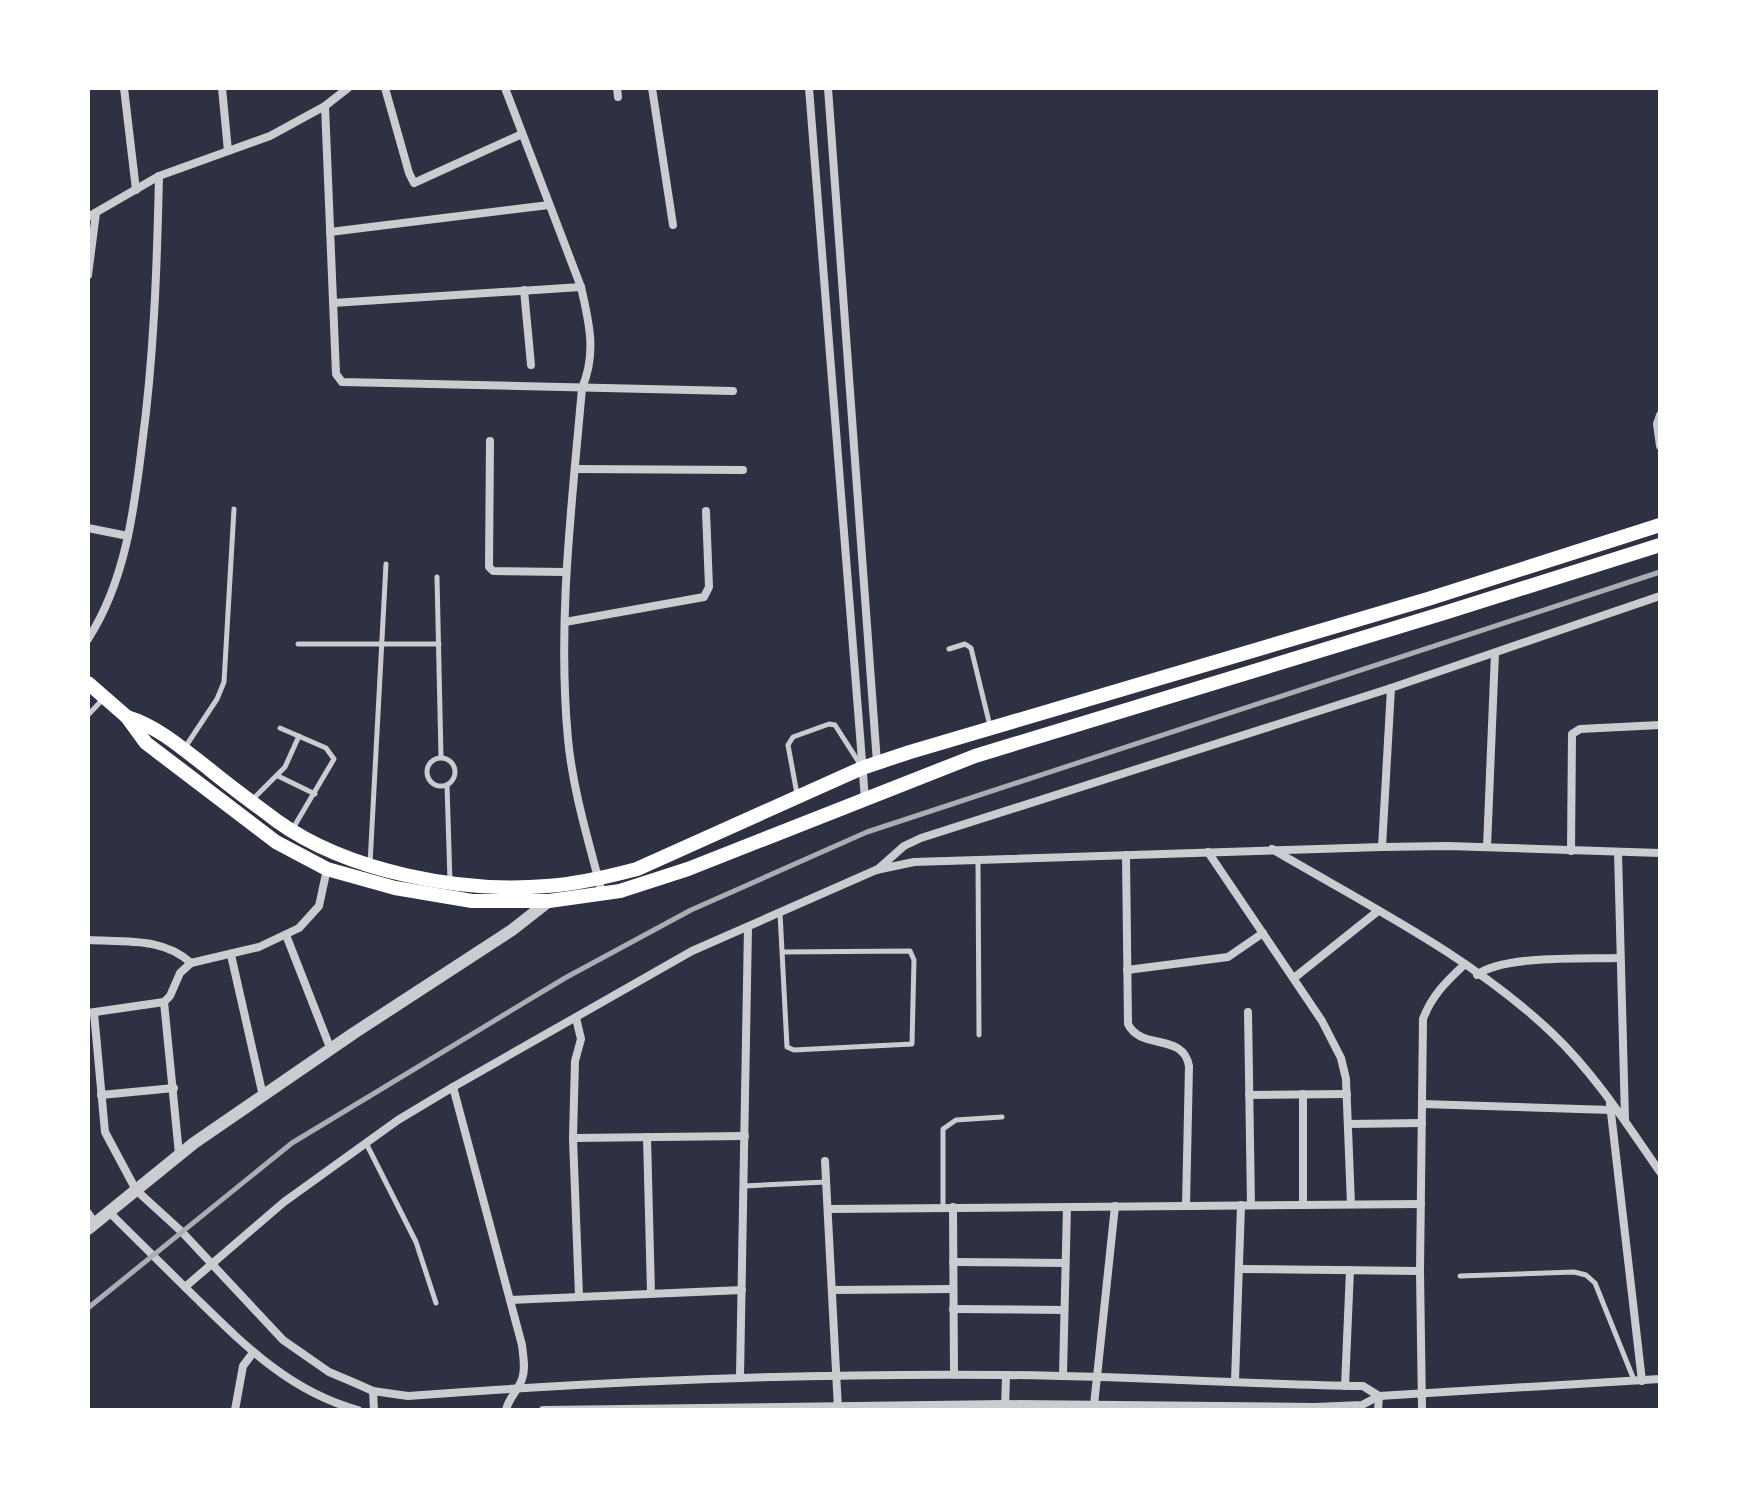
<svg xmlns="http://www.w3.org/2000/svg" width="1748" height="1498" font-family="Figtree,sans-serif">
<rect width="100%" height="100%" fill="#2d3142"/>
<g fill="none" stroke-linecap="round" stroke-linejoin="round">
<!-- service -->
<g stroke="#caccd0" stroke-width="5">
<polyline points="437,577 441,757"/>
<polyline points="298,644 439,644"/>
<polyline points="949,649 965,644 971,648 990,726"/>
<polyline points="88,715 104,698"/>
<polyline points="280,728 326,748 334,759 292,830"/>
<polyline points="184,749 217,699 224,682 234,509"/>
<circle cx="441" cy="772" r="14"/>
<polyline points="278,776 315,794"/>
<polyline points="447,785 450,881"/>
<polyline points="797,794 788,745 793,737 829,724 835,725 860,764"/>
<polyline points="252,800 285,767 299,736"/>
<polyline points="978,860 979,1035"/>
<polyline points="370,864 386,564"/>
<polyline points="780,913 787,1047 794,1050 912,1044 914,960 910,951 782,952"/>
<polyline points="366,1143 416,1242 436,1303"/>
<polyline points="744,1186 826,1182"/>
<polyline points="943,1208 943,1129 956,1120 1002,1117"/>
<polyline points="1460,1276 1574,1272 1586,1275 1595,1283 1634,1380"/>
</g>
<!-- minor -->
<g stroke="#caccd0" stroke-width="8">
<polyline points="124,88 136,190"/>
<polyline points="222,88 228,151"/>
<polyline points="385,88 409,173 414,183 522,134"/>
<path d="M 505,88 L 581,287 C 589,322 597,353 582,388 C 572,504 557,622 568,739 C 573,792 589,842 602,893"/>
<polyline points="617,88 618,97"/>
<polyline points="652,88 673,225"/>
<polyline points="809,88 865,799"/>
<polyline points="828,88 877,763"/>
<polyline points="325,106 336,374 342,382 733,391"/>
<polyline points="88,217 159,176 270,136 325,106 348,88"/>
<polyline points="330,232 549,205"/>
<polyline points="88,275 96,213"/>
<polyline points="524,290 531,365"/>
<polyline points="333,303 581,287"/>
<polyline points="1660,415 1657,424 1660,446"/>
<polyline points="490,441 489,567 493,571 565,572"/>
<polyline points="575,469 743,470"/>
<polyline points="88,528 128,536"/>
<polyline points="565,622 704,597 709,587 706,511"/>
<path d="M 88,639 C 125,582 134,511 142,445 C 154,356 157,266 159,176"/>
<polyline points="1382,847 1391,688"/>
<polyline points="1487,847 1495,653"/>
<path d="M 1272,849 C 1367,905 1471,956 1552,1033 C 1595,1074 1626,1123 1660,1172"/>
<polyline points="1571,851 1572,734 1580,729 1660,725"/>
<polyline points="1208,852 1322,1021 1341,1058 1346,1079 1351,1204"/>
<polyline points="1618,852 1625,1119"/>
<path d="M 1126,855 L 1128,1024 C 1141,1051 1183,1032 1189,1066 L 1186,1206"/>
<polyline points="877,870 904,846 921,838 1391,688 1660,596"/>
<polyline points="286,935 331,1050"/>
<path d="M 88,940 C 124,942 163,937 191,963"/>
<polyline points="231,955 263,1096"/>
<polyline points="1127,970 1228,957 1263,933"/>
<path d="M 1477,975 C 1502,955 1585,959 1619,958"/>
<polyline points="1294,978 1378,911"/>
<polyline points="164,1002 179,1154"/>
<polyline points="1248,1012 1251,1205"/>
<polyline points="88,1013 164,1002 170,996 180,973 191,963 259,947 299,928 319,906 327,869"/>
<path d="M 94,1013 L 105,1132 L 136,1190 L 182,1232 L 283,1340 L 329,1372 L 355,1383 L 373,1391 L 408,1396 C 607,1381 806,1373 1006,1375 C 1125,1376 1244,1384 1363,1386 L 1379,1396"/>
<polyline points="576,1018 581,1039 575,1061 573,1138 579,1296"/>
<path d="M 453,1087 L 522,1345 C 523,1356 526,1368 522,1379 C 518,1391 509,1397 506,1410"/>
<polyline points="101,1095 174,1088"/>
<polyline points="1249,1095 1347,1094"/>
<polyline points="1422,1104 1611,1110"/>
<polyline points="1610,1104 1642,1381"/>
<polyline points="1348,1124 1422,1123"/>
<polyline points="647,1137 651,1293"/>
<polyline points="573,1138 745,1136"/>
<polyline points="825,1161 838,1409"/>
<polyline points="1303,1205 1303,1094"/>
<polyline points="953,1207 954,1374"/>
<polyline points="828,1209 1421,1204"/>
<path d="M 109,1212 C 138,1241 168,1270 197,1299 C 245,1346 291,1392 358,1410"/>
<polyline points="88,1213 95,1223"/>
<polyline points="953,1262 1065,1263"/>
<polyline points="1239,1269 1420,1271"/>
<polyline points="185,1287 284,1202 398,1120 453,1087 692,951 876,870 914,862 1382,847 1448,846 1660,853"/>
<polyline points="832,1290 953,1289"/>
<polyline points="510,1300 742,1290"/>
<polyline points="953,1309 1064,1310"/>
<polyline points="1063,1375 1067,1207"/>
<polyline points="740,1377 748,927"/>
<polyline points="1235,1381 1241,1205"/>
<polyline points="1345,1386 1350,1270"/>
<polyline points="373,1391 374,1410"/>
<polyline points="1094,1405 1115,1206"/>
<polyline points="235,1410 243,1366 252,1354"/>
<polyline points="543,1410 1005,1404 1315,1407 1362,1405 1379,1396 1660,1379"/>
<polyline points="1005,1410 1006,1375"/>
<polyline points="1378,1410 1379,1396"/>
<path d="M 1422,1410 L 1420,1271 L 1423,1019 C 1432,995 1446,982 1464,965"/>
</g>
<!-- tertiary -->
<polyline stroke="#caccd0" stroke-width="12" points="88,1229 194,1143 354,1033 512,930 549,901"/>
<!-- secondary -->
<g stroke="#fff" stroke-width="14">
<polyline points="88,683 127,717 146,743 276,842 327,869 395,888 472,901 549,901 620,891 688,869 975,756 1444,613 1660,545"/>
<path d="M 127,717 C 159,727 183,749 209,769 C 231,787 254,804 277,821 C 348,872 461,893 547,886 C 577,884 607,877 637,869 L 862,768 L 910,752 L 1428,599 L 1660,525"/>
</g>
<!-- rail -->
<polyline stroke="#abadb3" stroke-width="5" points="88,1308 292,1143 565,978 691,910 867,832 1660,572"/>
</g>
<!-- border -->
<rect width="1748" height="1498" fill="none" stroke="#ffffff" stroke-width="180"/>
</svg>
